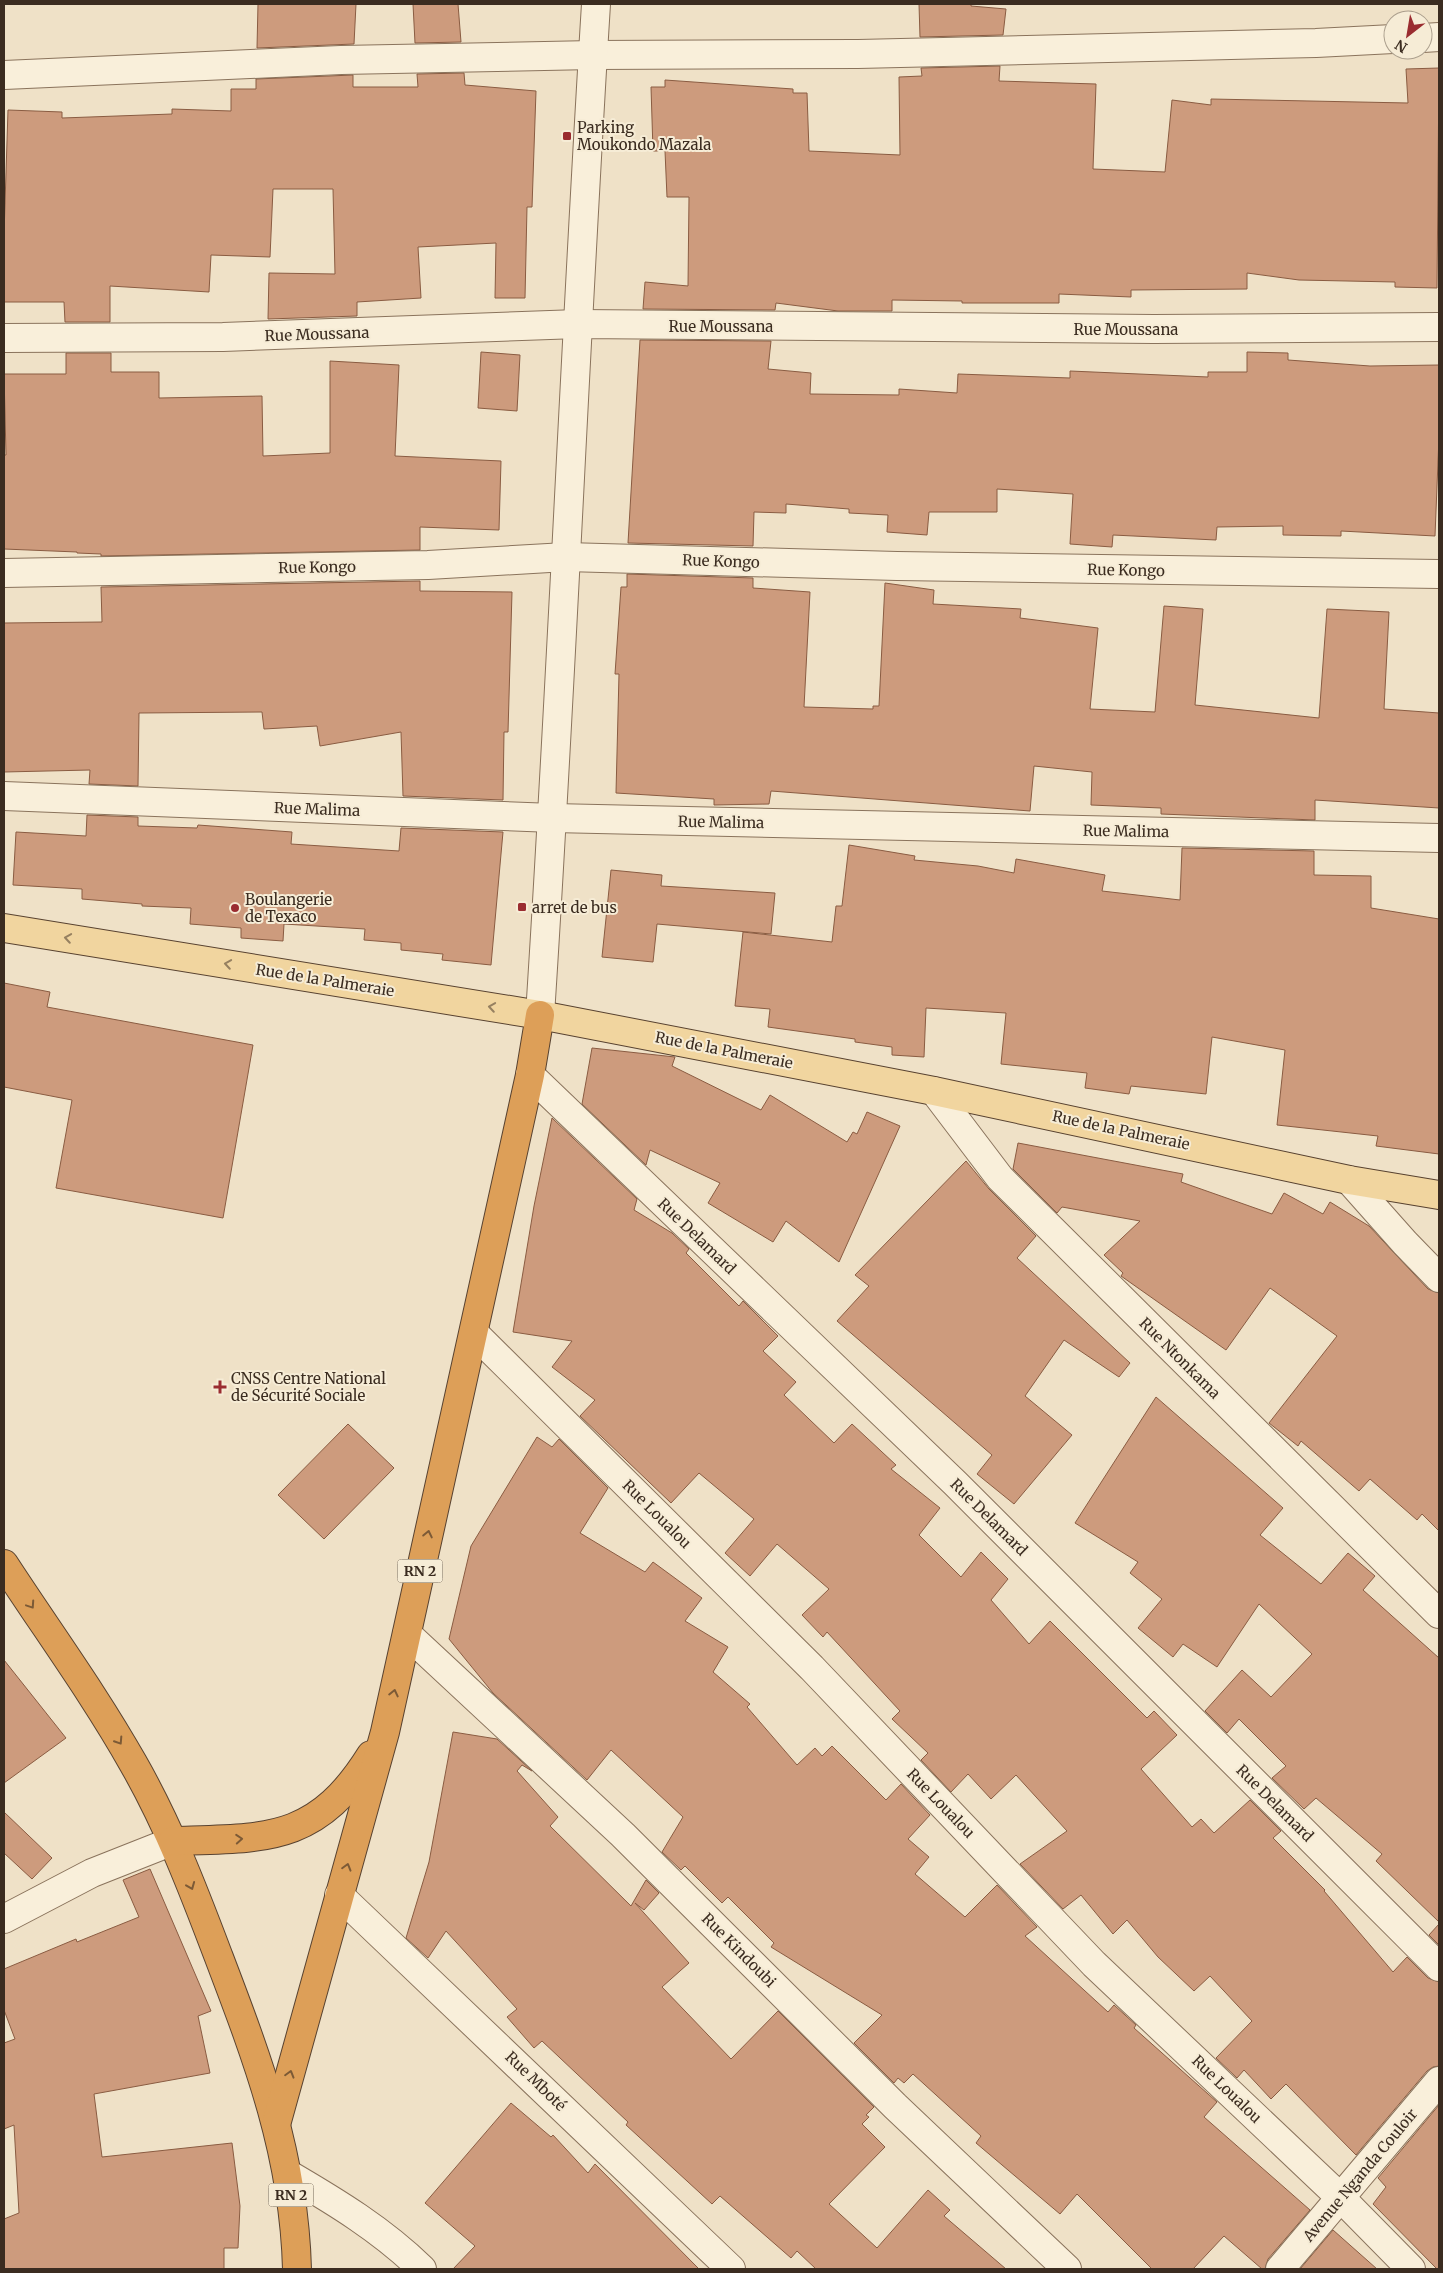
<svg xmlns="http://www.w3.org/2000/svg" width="1443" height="2273" font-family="Merriweather,serif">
<rect width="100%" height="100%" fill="#efe1c7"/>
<!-- building -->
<g fill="#cd9b7d" stroke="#8a5c42">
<polygon points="258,4 356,4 354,44 257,48"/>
<polygon points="413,4 458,4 461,42 415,43"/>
<polygon points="919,4 971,4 971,6 1006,9 1003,35 920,37"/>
<polygon points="1000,66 999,81 1096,84 1093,169 1165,172 1172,100 1211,105 1211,99 1408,103 1406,69 1439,68 1437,288 1395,287 1395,282 1299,280 1247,273 1247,289 1131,290 1131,297 1059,294 1059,303 962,303 962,301 892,300 892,311 838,311 776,303 775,310 643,309 645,282 688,286 689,197 667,197 665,151 653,151 651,87 665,87 665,80 793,89 793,93 807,93 809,151 900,155 899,77 922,76 921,68"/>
<polygon points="464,73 465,85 536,91 532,207 527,207 525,298 495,298 496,243 418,247 421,298 357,302 357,316 268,319 269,273 335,274 333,189 273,189 270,257 211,255 209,292 110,286 110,322 65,322 64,302 4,302 4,235 8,110 62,112 62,118 172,114 172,109 231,111 231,89 256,89 256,79 353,75 353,87 418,87 417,74"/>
<polygon points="640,340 771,341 768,369 811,373 810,394 899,395 899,389 957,393 958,374 1070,378 1070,371 1208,377 1208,372 1247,372 1247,352 1288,353 1288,360 1370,366 1439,365 1439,437 1435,536 1341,531 1341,536 1283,535 1283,526 1217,527 1216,540 1113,535 1112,547 1070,544 1073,494 997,489 997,512 929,512 927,535 887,532 888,515 849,513 849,509 786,504 786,513 754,512 753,546 628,543"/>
<polygon points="481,352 520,355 517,411 478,408"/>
<polygon points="66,353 111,353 111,372 159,372 159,398 262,396 263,456 330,453 330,361 399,365 395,456 501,461 499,530 420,527 420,550 101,556 101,554 77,553 77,552 4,549 4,455 6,455 4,374 66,374"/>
<polygon points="627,574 753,578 753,588 810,592 804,707 873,709 873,706 879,706 885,583 934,590 933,604 1021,609 1020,618 1098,628 1090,709 1155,712 1164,606 1203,609 1195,705 1319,718 1327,609 1389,612 1384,709 1439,713 1439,808 1315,800 1315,820 1161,814 1161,808 1091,805 1092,772 1034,766 1030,811 771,791 769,804 714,805 714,799 616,793 619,674 615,674 621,587 627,587"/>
<polygon points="420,581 420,591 512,592 508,732 504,732 503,800 403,796 401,732 320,746 317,726 264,729 262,712 139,713 138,786 89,784 90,770 4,772 4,623 102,622 101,587"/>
<polygon points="87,815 138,817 138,826 197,828 198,825 292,832 291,844 399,851 401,828 503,832 491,965 442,960 443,954 401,950 401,943 364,940 365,929 284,924 283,941 241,938 241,928 190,924 191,908 142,906 142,904 82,899 82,889 13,885 16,832 86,836"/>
<polygon points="849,845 915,856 914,860 978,866 1014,873 1016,859 1105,875 1102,891 1180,900 1182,848 1314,851 1314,875 1371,876 1371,908 1439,919 1439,1154 1376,1146 1378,1136 1277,1125 1285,1050 1212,1037 1206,1094 1131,1086 1129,1094 1085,1088 1087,1073 1001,1064 1006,1013 926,1008 924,1057 892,1055 892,1047 855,1042 855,1039 768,1027 770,1009 735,1006 743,932 832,942 836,906 842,906"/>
<polygon points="611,870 662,875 661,886 775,893 771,934 657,924 653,962 602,957"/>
<polygon points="4,983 50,992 47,1007 253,1045 223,1218 56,1188 72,1100 4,1087"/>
<polygon points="592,1048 675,1057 672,1066 761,1110 770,1095 847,1142 853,1132 857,1134 867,1112 900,1126 839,1262 786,1221 773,1242 708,1203 720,1183 650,1150 646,1165 582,1104"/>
<polygon points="552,1118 637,1199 634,1210 672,1233 689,1249 686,1253 739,1306 743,1301 778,1336 763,1351 796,1382 784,1395 834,1443 852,1424 896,1465 891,1469 940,1508 919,1535 961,1577 981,1552 1008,1579 991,1600 1029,1644 1050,1621 1147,1718 1154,1711 1177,1735 1141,1769 1192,1827 1201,1819 1214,1833 1250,1800 1281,1831 1273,1838 1325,1890 1324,1891 1393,1972 1407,1957 1428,1978 1439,1982 1439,2066 1433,2067 1427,2071 1356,2155 1286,2084 1271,2099 1244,2070 1237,2078 1216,2058 1252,2021 1210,1976 1194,1991 1158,1957 1127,1920 1113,1934 1081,1895 1063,1909 1020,1864 1067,1831 1016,1775 991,1799 968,1774 951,1792 921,1760 928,1753 892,1719 900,1711 827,1632 823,1637 802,1615 829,1589 777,1544 750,1576 725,1553 754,1519 699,1473 671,1503 580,1416 595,1400 552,1367 572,1341 513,1332 534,1206"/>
<polygon points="1018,1143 1183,1174 1181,1182 1272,1214 1284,1193 1323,1214 1330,1202 1369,1226 1428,1289 1439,1293 1439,1531 1422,1514 1417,1520 1370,1479 1359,1491 1301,1441 1298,1446 1269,1423 1337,1336 1270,1288 1226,1350 1121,1276 1123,1273 1104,1255 1140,1221 1062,1207 1057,1213 1013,1169"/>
<polygon points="966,1161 989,1189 1036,1236 1017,1258 1130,1363 1119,1377 1064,1340 1025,1396 1072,1435 1014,1504 977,1474 992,1455 837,1321 869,1286 855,1275"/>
<polygon points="1156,1397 1283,1508 1260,1535 1321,1584 1348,1553 1375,1576 1363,1590 1439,1658 1439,1922 1376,1861 1382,1854 1316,1798 1304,1809 1272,1778 1286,1766 1239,1719 1227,1733 1205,1711 1242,1670 1271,1697 1312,1654 1259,1604 1217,1667 1183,1644 1173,1657 1138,1628 1162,1599 1130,1573 1138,1562 1075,1523"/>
<polygon points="348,1424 394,1468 324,1539 278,1495"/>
<polygon points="537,1437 552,1447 559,1439 608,1488 580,1533 645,1572 653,1562 702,1598 685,1621 728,1647 713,1672 750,1704 747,1707 797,1765 815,1748 822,1756 832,1746 886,1800 901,1784 930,1815 908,1839 929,1857 915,1874 965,1917 997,1885 1037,1927 1025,1936 1108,2012 1114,2005 1136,2025 1134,2028 1217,2102 1204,2117 1310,2210 1268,2259 1265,2269 1262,2269 1224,2236 1193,2269 1152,2269 1077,2194 1060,2214 976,2143 981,2136 913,2074 904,2083 898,2078 894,2083 854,2043 882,2015 771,1947 774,1943 728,1897 722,1903 685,1866 681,1870 662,1852 683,1817 611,1750 587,1780 493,1693 449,1639 471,1546"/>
<polygon points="4,1660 66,1738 4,1783"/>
<polygon points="453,1732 497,1739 532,1771 522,1765 517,1771 558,1817 550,1826 631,1906 646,1880 659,1893 644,1910 635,1903 689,1963 662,1987 731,2059 778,2011 874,2107 866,2115 869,2117 862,2124 885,2147 829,2204 877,2248 928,2190 950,2210 944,2216 1006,2269 816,2269 797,2251 791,2258 720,2196 712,2204 626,2125 628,2122 542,2041 534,2048 507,2017 517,2009 446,1931 428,1958 406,1938 429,1862"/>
<polygon points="4,1812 52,1858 32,1879 4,1853"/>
<polygon points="150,1869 211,2011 198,2016 210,2073 94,2094 102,2157 232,2143 240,2206 238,2248 224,2248 224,2269 4,2269 4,2219 19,2213 14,2125 4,2129 4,2043 15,2039 4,2010 4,1969 76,1939 77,1942 139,1917 123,1880"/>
<polygon points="1439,1924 1439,1945 1429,1935"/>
<polygon points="511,2103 551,2137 553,2135 588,2173 595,2164 699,2269 453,2269 475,2246 425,2203"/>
<polygon points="1439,2105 1439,2269 1437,2269 1373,2204 1386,2187 1378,2178"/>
<polygon points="1333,2230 1377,2269 1300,2269"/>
</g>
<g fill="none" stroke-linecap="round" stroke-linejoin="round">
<defs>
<g id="street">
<polyline points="1423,38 1439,37"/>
<polyline points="4,75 341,60 593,55 858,54 1316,43 1393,39"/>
<polyline points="4,338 223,337 578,324 1154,329 1439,327"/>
<polyline points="4,573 428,565 566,557 897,566 1439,574"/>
<polyline points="4,796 553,818 1439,838"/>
<path d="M 540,1015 C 562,678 575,341 596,4"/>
<polyline points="530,1075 955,1483 1439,1967"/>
<polyline points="934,1091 1000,1178 1439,1614"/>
<polyline points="1349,1180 1405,1243 1439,1278"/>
<polyline points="474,1333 812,1668 1094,1964 1341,2198 1411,2269"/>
<polyline points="407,1634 623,1835 895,2106 1067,2269"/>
<polyline points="339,1895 731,2269"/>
<polyline points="4,1919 92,1873 173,1841"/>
<path d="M 288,2174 C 336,2202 382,2230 422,2269"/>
<polyline points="1280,2269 1439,2081"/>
</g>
<polyline id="primary" points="4,928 540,1015 934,1091 1349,1180 1439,1195"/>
<g id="highway">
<path d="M 4,1564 C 47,1630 94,1694 133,1763 C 168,1824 193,1889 218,1955 C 258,2060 294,2154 297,2269"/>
<path d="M 173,1841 C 267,1838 316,1843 371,1755"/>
<polyline points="277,2121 385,1732 530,1075 540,1015"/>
</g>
</defs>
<!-- street casing -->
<use href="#street" stroke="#8a735c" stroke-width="30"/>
<!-- primary casing -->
<use href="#primary" stroke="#584230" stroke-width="30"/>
<!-- highway casing -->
<use href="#highway" stroke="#584230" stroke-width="30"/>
<!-- street -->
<use href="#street" stroke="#f9efda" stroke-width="28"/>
<!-- primary -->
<use href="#primary" stroke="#f1d59f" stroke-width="28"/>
<!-- highway -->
<use href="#highway" stroke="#dd9f58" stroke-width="28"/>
</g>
<!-- one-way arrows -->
<defs><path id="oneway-chevron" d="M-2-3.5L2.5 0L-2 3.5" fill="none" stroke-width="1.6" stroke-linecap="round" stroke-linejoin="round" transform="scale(1.25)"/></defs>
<g stroke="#968060">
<use href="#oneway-chevron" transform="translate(68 938) rotate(-171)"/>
<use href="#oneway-chevron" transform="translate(228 964) rotate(-171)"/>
<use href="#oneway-chevron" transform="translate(492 1007) rotate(-171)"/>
</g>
<g stroke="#7c5a36">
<use href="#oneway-chevron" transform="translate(428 1534) rotate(-78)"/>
<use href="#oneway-chevron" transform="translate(31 1605) rotate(56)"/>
<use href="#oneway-chevron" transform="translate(394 1693) rotate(-77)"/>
<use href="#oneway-chevron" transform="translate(119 1741) rotate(57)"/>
<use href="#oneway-chevron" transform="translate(239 1839) rotate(-4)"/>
<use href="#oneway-chevron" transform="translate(347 1867) rotate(-74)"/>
<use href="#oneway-chevron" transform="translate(191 1886) rotate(68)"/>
<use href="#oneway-chevron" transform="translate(290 2074) rotate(-74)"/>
</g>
<!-- markers -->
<g fill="#9a2c30" stroke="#f6ecd6" stroke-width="2">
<rect x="562" y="131" width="10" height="10" rx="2.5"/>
<rect x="517" y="902" width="10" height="10" rx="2.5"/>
<circle cx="235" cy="908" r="5"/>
<path d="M217.5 1379.5h5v5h5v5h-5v5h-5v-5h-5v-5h5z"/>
</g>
<g text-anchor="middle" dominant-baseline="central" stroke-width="4" stroke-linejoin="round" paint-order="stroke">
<!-- shield labels -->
<g fill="#f6ecd6" stroke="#736657" stroke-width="1">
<rect x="397.5" y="1559.5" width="45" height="23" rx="4"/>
<rect x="268.5" y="2183.5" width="45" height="23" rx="4"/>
</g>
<g font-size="14" font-weight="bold" fill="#3b2c20">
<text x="420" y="1571">RN 2</text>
<text x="291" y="2195">RN 2</text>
</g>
<!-- poi labels -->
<g font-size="15" fill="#3b2c20" stroke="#f6ecd6" text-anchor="start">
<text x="577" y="127">Parking<tspan x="577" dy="17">Moukondo Mazala</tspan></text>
<text x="245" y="899">Boulangerie<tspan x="245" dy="17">de Texaco</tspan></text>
<text x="532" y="907">arret de bus</text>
<text x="231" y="1378">CNSS Centre National<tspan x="231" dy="17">de Sécurité Sociale</tspan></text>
</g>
<!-- street labels -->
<g font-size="15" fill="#3b2c20" stroke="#f6ecd6">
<text x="721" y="326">Rue Moussana</text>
<text x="1126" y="329">Rue Moussana</text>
<text transform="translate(317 334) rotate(-2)">Rue Moussana</text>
<text transform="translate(721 561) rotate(2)">Rue Kongo</text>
<text transform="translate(317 567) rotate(-1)">Rue Kongo</text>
<text transform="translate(1126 570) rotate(1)">Rue Kongo</text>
<text transform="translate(317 809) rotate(2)">Rue Malima</text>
<text transform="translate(721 822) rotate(1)">Rue Malima</text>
<text transform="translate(1126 831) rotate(1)">Rue Malima</text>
<text transform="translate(325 980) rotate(9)">Rue de la Palmeraie</text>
<text transform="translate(724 1050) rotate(11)">Rue de la Palmeraie</text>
<text transform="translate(1121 1130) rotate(12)">Rue de la Palmeraie</text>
<text transform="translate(697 1236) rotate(44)">Rue Delamard</text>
<text transform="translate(1180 1358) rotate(45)">Rue Ntonkama</text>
<text transform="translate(657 1514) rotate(45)">Rue Loualou</text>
<text transform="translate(989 1517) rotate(45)">Rue Delamard</text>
<text transform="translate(941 1803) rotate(46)">Rue Loualou</text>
<text transform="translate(1275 1803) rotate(45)">Rue Delamard</text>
<text transform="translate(739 1950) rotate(45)">Rue Kindoubi</text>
<text transform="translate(536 2081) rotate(44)">Rue Mboté</text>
<text transform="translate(1227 2089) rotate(44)">Rue Loualou</text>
<text transform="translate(1360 2175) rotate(-50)">Avenue Nganda Couloir</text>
</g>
</g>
<!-- border -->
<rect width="1443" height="2273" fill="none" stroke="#3b2c20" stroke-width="10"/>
<!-- north arrow -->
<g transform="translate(1408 35) rotate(211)"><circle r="24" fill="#f6ecd6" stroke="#ab9f8d"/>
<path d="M0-4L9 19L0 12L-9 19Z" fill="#9a2c30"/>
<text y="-8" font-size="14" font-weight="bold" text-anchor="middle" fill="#3b2c20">N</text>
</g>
</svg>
